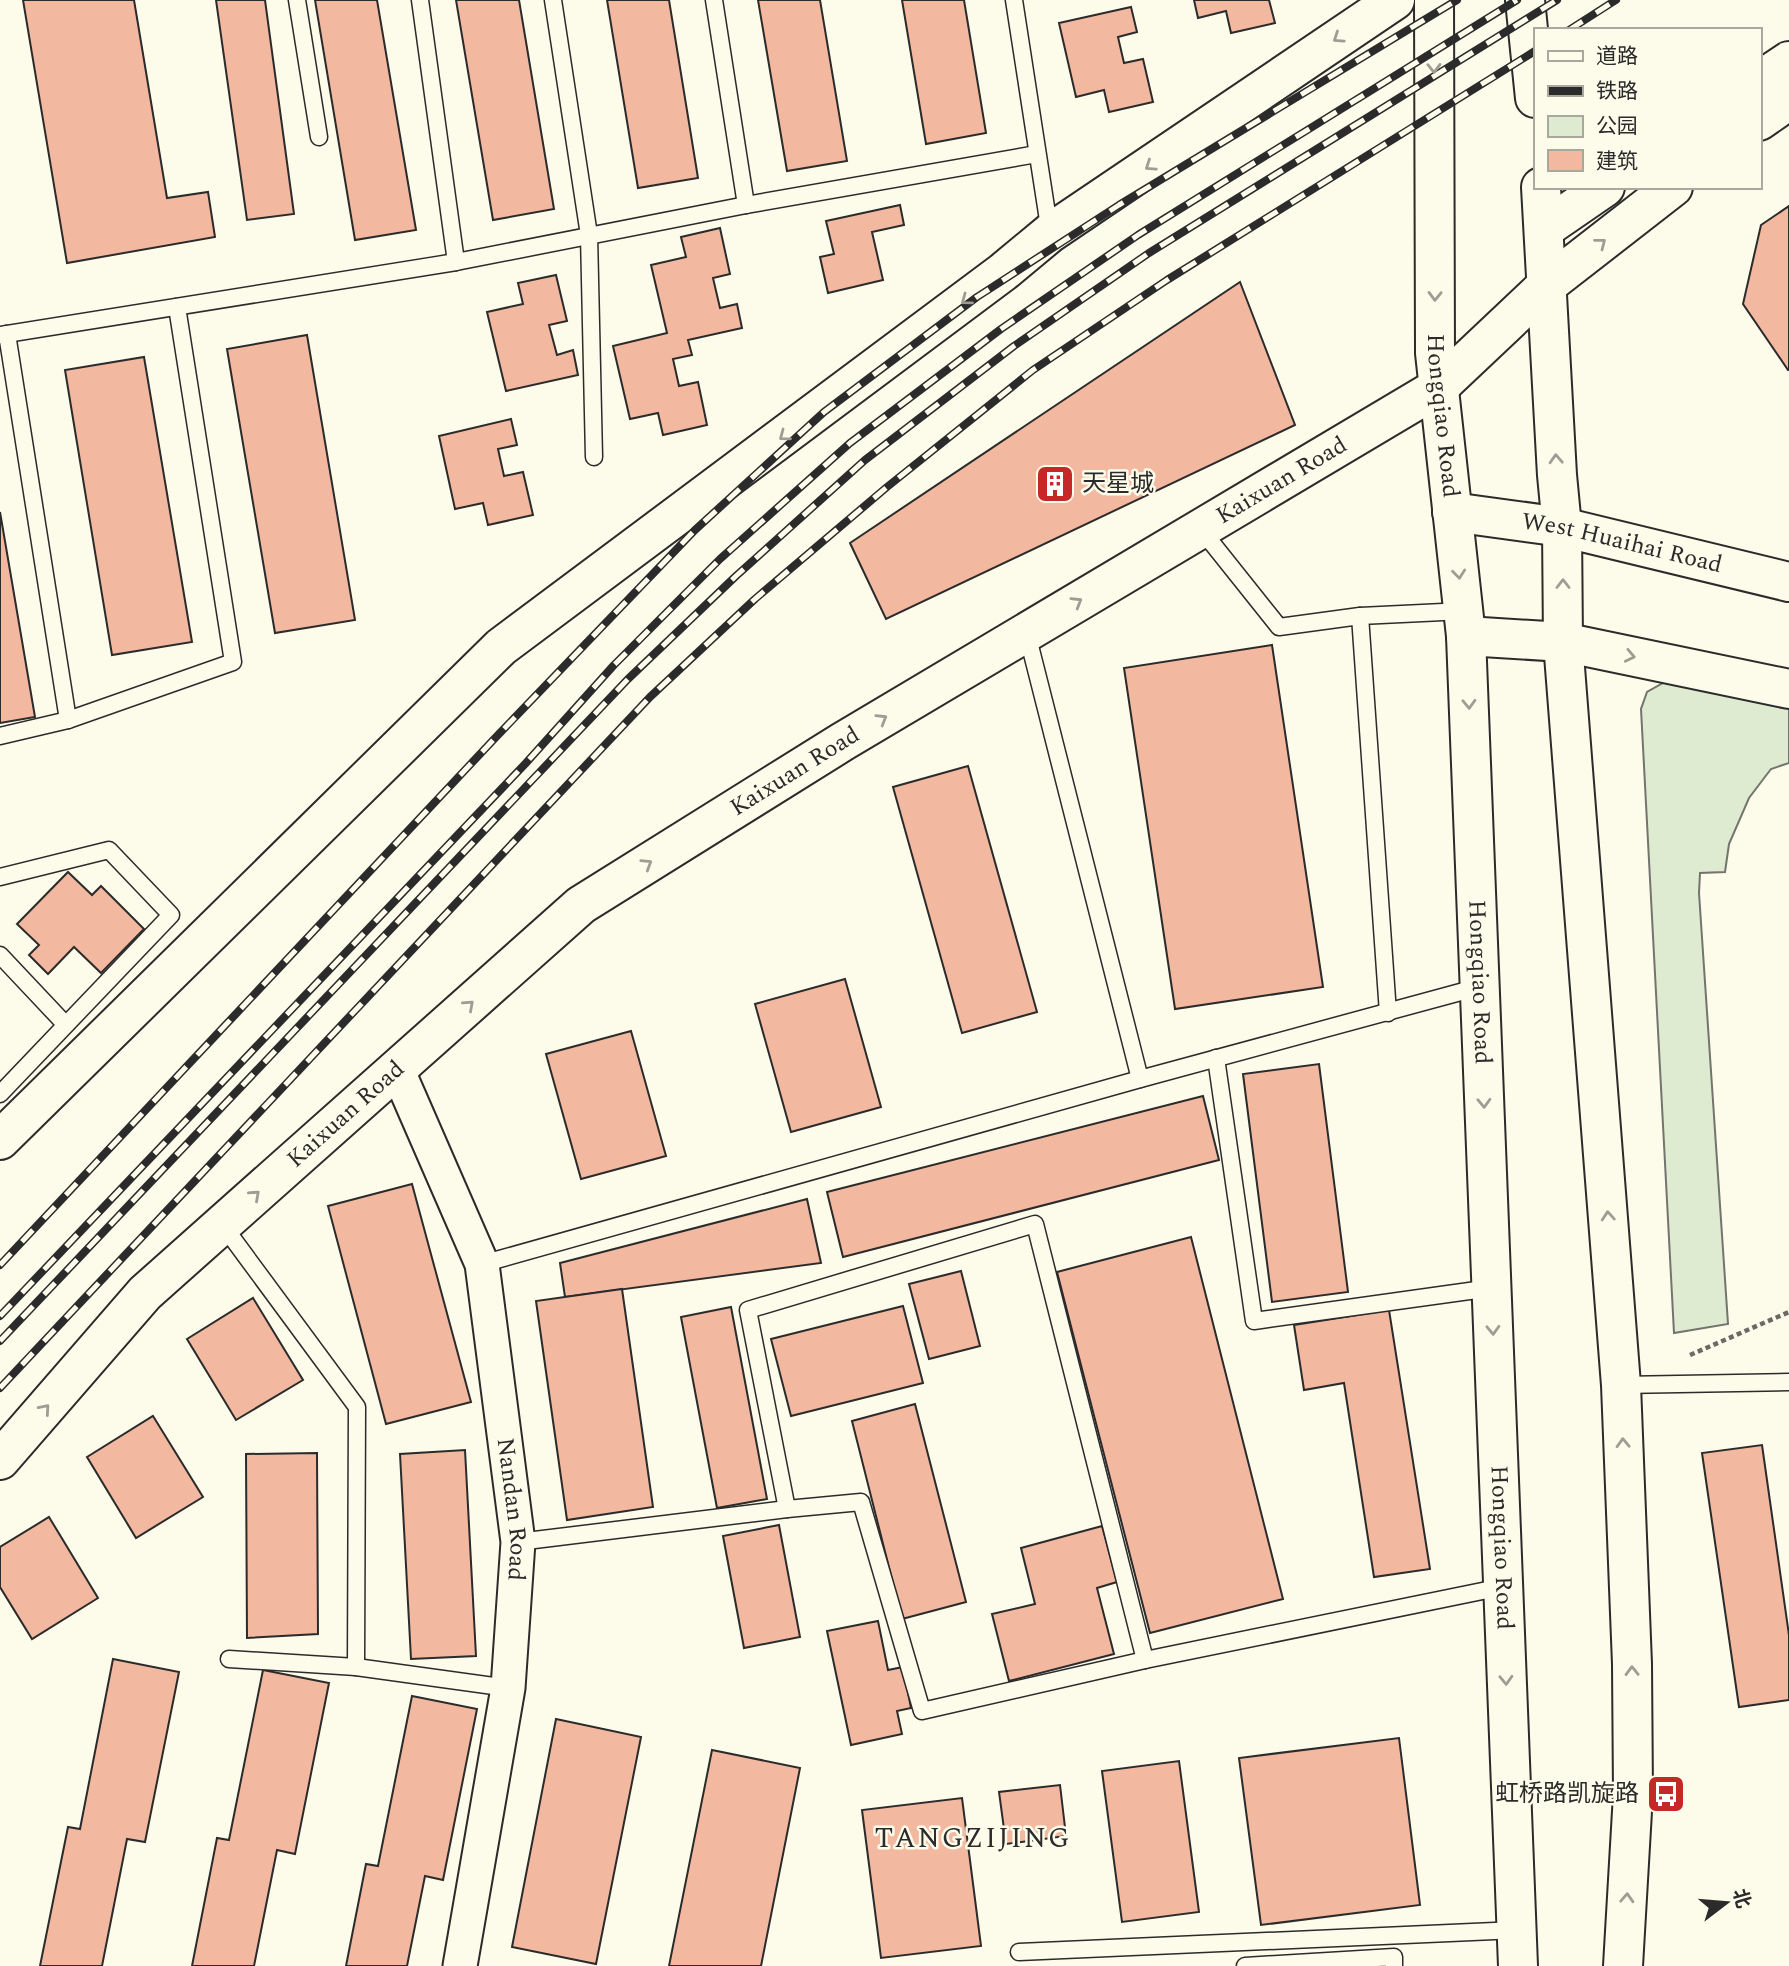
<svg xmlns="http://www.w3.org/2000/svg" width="1789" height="1966" font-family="Spectral,'Noto Sans SC',serif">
<rect width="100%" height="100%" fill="#fdfbea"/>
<!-- green -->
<polygon fill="#deebd1" stroke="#74746e" stroke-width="2" points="1679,674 1789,699 1789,763 1771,769 1749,798 1729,844 1725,872 1700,873 1699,893 1728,1324 1674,1333 1641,709 1647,692"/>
<!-- building -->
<g fill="#f2b8a0" stroke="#2b2b2b" stroke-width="2">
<polygon points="23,0 134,0 167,198 208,192 215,237 67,263"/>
<polygon points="216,0 265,0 294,214 247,220"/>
<polygon points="315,0 377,0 416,230 355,240"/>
<polygon points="456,0 519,0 554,209 493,220"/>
<polygon points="607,0 669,0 698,178 638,188"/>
<polygon points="758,0 820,0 847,161 787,171"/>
<polygon points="902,0 964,0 986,133 926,144"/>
<polygon points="1194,0 1269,0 1275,23 1231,33 1226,11 1198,18"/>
<polygon points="1131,7 1137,32 1118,37 1124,63 1143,59 1153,102 1109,112 1104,90 1076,97 1059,23"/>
<polygon points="900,205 904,225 872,232 883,280 828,293 820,257 834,254 826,221"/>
<polygon points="1789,206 1789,370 1788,370 1743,304 1761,225"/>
<polygon points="720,228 730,274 713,278 720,308 737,304 742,328 688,340 692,355 673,359 679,386 698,382 707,425 663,435 658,413 630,419 613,346 667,333 651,265 686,257 681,237"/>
<polygon points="556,275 567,321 549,325 557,355 573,350 578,375 506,391 487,312 523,304 518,283"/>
<polygon points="1240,282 1295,425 886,619 850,543"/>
<polygon points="307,335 355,620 275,633 227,349"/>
<polygon points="144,357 192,642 112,655 65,370"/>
<polygon points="511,419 517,445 498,449 504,476 523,472 533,515 488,525 483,503 455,509 439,436"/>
<polygon points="0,512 35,717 0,723"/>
<polygon points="1272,645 1323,987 1175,1009 1124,668"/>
<polygon points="968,766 1037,1012 962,1033 893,787"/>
<polygon points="68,872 92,895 101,886 144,929 101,973 74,947 48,974 29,955 39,945 17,924"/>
<polygon points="845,979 881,1107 791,1132 755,1004"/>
<polygon points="631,1031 666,1156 581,1179 546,1054"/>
<polygon points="1319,1064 1348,1292 1272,1302 1243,1074"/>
<polygon points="1203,1096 1219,1160 843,1257 827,1192"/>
<polygon points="412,1184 471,1402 386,1424 328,1206"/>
<polygon points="807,1199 821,1263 565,1297 560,1263"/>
<polygon points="1191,1237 1283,1599 1150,1633 1057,1272"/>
<polygon points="961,1271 980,1346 929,1359 909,1284"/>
<polygon points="622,1289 653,1507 567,1520 536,1301"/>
<polygon points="253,1298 303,1380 236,1420 187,1339"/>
<polygon points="903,1306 923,1383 791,1416 771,1339"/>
<polygon points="731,1307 767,1499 717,1508 681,1317"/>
<polygon points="1389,1310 1430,1569 1374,1577 1344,1383 1304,1390 1294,1325"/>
<polygon points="915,1404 966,1602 902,1619 852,1421"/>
<polygon points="153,1416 203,1497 136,1538 87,1457"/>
<polygon points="1762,1445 1789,1635 1789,1700 1739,1707 1702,1453"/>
<polygon points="465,1450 476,1656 411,1659 400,1454"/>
<polygon points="317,1453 318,1634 247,1638 246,1454"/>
<polygon points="49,1517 98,1598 32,1639 0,1587 0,1547"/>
<polygon points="779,1525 800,1637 744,1648 723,1536"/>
<polygon points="1102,1526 1117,1582 1097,1588 1114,1654 1009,1681 992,1614 1035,1604 1021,1548"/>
<polygon points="878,1621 888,1670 903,1667 911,1708 897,1711 902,1734 851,1745 827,1631"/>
<polygon points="113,1659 179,1672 145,1842 127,1839 102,1966 40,1966 68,1827 80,1829"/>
<polygon points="263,1670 329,1683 295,1854 277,1850 254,1966 192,1966 217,1838 229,1840"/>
<polygon points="412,1696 477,1709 443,1880 425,1876 407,1966 346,1966 366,1864 378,1866"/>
<polygon points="556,1719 641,1737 596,1964 512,1947"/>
<polygon points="1399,1738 1420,1905 1261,1925 1239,1758"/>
<polygon points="712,1750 800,1768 761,1966 669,1966"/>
<polygon points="1179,1761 1199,1912 1122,1922 1102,1771"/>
<polygon points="1060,1785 1066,1836 1006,1844 999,1792"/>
<polygon points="962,1798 981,1946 881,1958 862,1810"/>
</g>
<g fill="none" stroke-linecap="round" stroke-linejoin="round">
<defs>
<g id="lane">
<polyline points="297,0 319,137"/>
<polyline points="420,0 456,262"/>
<polyline points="553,0 589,235 594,457"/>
<polyline points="714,0 746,205"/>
<polyline points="1014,0 1050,233"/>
<polyline points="7,334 68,720"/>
<polyline points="0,335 456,262 746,205 1037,154"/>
<polyline points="1200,528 1279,627 1360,616 1464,611"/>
<polyline points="1360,616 1388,1013"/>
<polyline points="1027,634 1140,1079"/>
<polyline points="0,736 68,720 233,662 177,307"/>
<polyline points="0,877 109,850 171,915 0,1094"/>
<polyline points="0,955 65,1024"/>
<polyline points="1216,1058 1254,1321 1491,1288"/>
<polyline points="222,1224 357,1407 356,1667"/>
<polyline points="482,1264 1140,1079 1479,987"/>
<polyline points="1621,1385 1789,1382"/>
<polyline points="787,1509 748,1310 1035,1224 1145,1660"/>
<polyline points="518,1542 787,1509 861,1502 922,1711 1145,1660 1502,1587"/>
<polyline points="229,1659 356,1667 508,1688"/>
<polyline points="1019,1952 1517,1930"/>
<polyline points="1245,1966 1394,1957 1394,1966"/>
</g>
<g id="street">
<path id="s1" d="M 397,1069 L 482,1264 L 518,1542 L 508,1688 L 460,1966"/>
</g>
<g id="secondary">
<polyline points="1759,81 1789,61"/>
<polyline points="1759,121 1789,100"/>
<polyline points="1544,229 1605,187"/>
<path id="s2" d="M 1452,512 L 1562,527 L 1789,582"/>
<polyline points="1466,636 1563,642 1789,689"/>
<polyline points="0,1140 501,647 1003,272 1050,233 1395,0"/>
<path id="s3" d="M 0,1460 L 145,1293 L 581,905 L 842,742 L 1439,387 L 1547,285 L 1673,187"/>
</g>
<g id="primary">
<path id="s4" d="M 1434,0 L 1435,353 L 1466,636 L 1518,1966"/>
<polyline points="1525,0 1535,98"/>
<polyline points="1541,187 1557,475 1562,527 1563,642 1621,1385 1632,1664 1633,1794 1623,1966"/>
</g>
</defs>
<!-- lane casing -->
<use href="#lane" stroke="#2b2b2b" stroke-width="19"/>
<!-- street casing -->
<use href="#street" stroke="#2b2b2b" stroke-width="37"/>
<!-- secondary casing -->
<use href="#secondary" stroke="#2b2b2b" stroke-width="42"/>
<!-- primary casing -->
<use href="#primary" stroke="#2b2b2b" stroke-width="42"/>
<!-- path -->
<polyline stroke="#6a6964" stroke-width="4.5" stroke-dasharray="5 3.5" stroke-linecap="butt" points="1690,1355 1789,1312"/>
<!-- lane -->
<use href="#lane" stroke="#fdfbea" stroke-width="16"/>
<!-- street -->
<use href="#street" stroke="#fdfbea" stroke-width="33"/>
<!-- secondary -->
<use href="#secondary" stroke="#fdfbea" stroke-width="38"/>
<!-- primary -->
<use href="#primary" stroke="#fdfbea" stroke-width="38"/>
<defs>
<g id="rail">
<polyline points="1569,30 1616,0"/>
<polyline points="0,1265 497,736 695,530 824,412 977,297 1119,205 1457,0"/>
<polyline points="0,1316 526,763 614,665 720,559 850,443 1001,329 1138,235 1517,0"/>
<polyline points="0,1341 628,679 736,576 865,460 1014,346 1149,253 1557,0"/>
<polyline points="0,1388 650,697 755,599 887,487 1033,370 1167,280 1535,51"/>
</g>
</defs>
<!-- rail casing -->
<use href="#rail" stroke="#2b2b2b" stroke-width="8"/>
<!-- rail -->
<use href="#rail" stroke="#fdfbea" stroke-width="5" stroke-dasharray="16" stroke-linecap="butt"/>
</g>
<!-- one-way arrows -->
<defs><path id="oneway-chevron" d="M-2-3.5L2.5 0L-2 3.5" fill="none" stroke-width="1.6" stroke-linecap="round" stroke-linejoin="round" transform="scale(1.75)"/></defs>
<g stroke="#9e9d94">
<use href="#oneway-chevron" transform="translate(1338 38) rotate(146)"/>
<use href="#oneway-chevron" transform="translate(1434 68) rotate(89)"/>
<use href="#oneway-chevron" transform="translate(1150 166) rotate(146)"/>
<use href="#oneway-chevron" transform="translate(1601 243) rotate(-38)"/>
<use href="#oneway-chevron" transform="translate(1435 296) rotate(91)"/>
<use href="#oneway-chevron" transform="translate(966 300) rotate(143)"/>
<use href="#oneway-chevron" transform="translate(784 436) rotate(143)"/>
<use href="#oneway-chevron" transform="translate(1556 459) rotate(-93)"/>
<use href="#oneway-chevron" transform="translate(1459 574) rotate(84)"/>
<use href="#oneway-chevron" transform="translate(1563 584) rotate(-90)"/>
<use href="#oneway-chevron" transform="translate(1077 602) rotate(-31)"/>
<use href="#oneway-chevron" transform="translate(1630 656) rotate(12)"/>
<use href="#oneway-chevron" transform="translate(1469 704) rotate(88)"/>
<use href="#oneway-chevron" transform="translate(882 719) rotate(-31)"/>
<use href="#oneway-chevron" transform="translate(647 864) rotate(-32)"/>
<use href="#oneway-chevron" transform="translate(469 1005) rotate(-42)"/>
<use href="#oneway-chevron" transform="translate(1484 1103) rotate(88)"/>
<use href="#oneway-chevron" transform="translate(255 1195) rotate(-42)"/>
<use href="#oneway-chevron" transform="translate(1608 1216) rotate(-94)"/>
<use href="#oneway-chevron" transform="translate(1493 1330) rotate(88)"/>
<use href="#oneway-chevron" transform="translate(45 1409) rotate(-49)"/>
<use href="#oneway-chevron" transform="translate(1623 1443) rotate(-92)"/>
<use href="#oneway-chevron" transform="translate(1632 1671) rotate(-91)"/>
<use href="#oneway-chevron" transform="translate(1506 1680) rotate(88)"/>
<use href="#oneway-chevron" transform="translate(1627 1898) rotate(-87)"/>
</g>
<!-- icons -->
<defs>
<symbol id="building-square" viewBox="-11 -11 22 22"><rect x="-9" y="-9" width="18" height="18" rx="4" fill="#c62828" stroke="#fdfbea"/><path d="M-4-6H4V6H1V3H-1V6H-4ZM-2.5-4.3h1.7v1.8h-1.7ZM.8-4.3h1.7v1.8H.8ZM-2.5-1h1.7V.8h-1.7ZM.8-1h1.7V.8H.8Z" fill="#fff"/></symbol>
<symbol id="bus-square" viewBox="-11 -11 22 22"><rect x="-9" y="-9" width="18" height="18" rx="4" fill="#c62828" stroke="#fdfbea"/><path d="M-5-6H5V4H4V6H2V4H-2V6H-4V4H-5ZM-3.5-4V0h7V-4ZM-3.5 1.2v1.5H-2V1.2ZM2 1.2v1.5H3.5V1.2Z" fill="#fff"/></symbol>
</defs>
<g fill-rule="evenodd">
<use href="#building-square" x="1033" y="462" width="44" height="44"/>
<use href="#bus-square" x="1644" y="1772" width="44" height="44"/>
</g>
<g text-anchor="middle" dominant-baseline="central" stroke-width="5" stroke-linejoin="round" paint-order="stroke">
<!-- street labels -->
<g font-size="24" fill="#2b2b2b" stroke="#fdfbea">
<text stroke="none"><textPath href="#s4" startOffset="416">Hongqiao Road</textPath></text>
<text stroke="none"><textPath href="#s3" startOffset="1624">Kaixuan Road</textPath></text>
<text stroke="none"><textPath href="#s2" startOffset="173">West Huaihai Road</textPath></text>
<text stroke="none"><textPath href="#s3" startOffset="1057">Kaixuan Road</textPath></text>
<text stroke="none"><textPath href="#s4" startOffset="984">Hongqiao Road</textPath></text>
<text stroke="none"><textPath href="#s3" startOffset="490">Kaixuan Road</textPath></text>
<text stroke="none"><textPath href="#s1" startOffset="460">Nandan Road</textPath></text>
<text stroke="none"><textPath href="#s4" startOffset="1550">Hongqiao Road</textPath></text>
</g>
<!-- poi labels -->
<g font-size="24" fill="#2b2b2b" stroke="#fdfbea" text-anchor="start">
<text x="1082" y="484">天星城</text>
<text x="1639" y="1794" text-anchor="end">虹桥路凯旋路</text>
</g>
<!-- quarter labels -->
<g font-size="28" letter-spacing="2" fill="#2b2b2b" stroke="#fdfbea">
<text x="973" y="1838">TANGZIJING</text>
</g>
</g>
<!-- legend -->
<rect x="1534" y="28" width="228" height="161" fill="#fdfbea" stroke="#a9a89e" stroke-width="2"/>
<rect x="1548" y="51" width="35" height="10" fill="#fdfbea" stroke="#a9a89e" stroke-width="2"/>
<text x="1596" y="63" font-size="21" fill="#2b2b2b">道路</text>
<rect x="1548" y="86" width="35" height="10" fill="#2b2b2b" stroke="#a9a89e" stroke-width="2"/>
<text x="1596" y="98" font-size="21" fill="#2b2b2b">铁路</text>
<rect x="1548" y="116" width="35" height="21" fill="#deebd1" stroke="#a9a89e" stroke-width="2"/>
<text x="1596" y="133" font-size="21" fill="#2b2b2b">公园</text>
<rect x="1548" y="150" width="35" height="21" fill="#f2b8a0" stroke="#a9a89e" stroke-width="2"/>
<text x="1596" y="168" font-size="21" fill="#2b2b2b">建筑</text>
<!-- north arrow -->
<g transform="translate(1726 1903) rotate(74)" stroke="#fdfbea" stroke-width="5" paint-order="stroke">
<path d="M0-5L12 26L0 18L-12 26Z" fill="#2b2b2b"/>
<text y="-10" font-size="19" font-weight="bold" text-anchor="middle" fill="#2b2b2b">北</text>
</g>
</svg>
